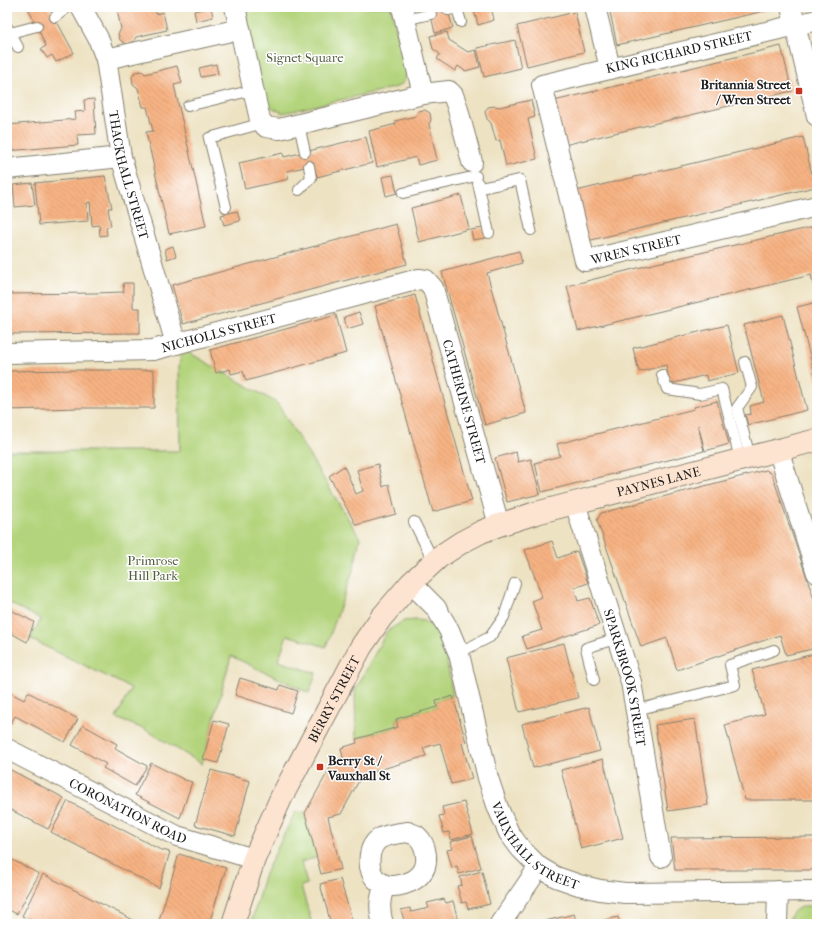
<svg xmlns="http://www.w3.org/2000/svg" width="824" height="931" font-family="'IM FELL French Canon',serif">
<defs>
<pattern id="building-back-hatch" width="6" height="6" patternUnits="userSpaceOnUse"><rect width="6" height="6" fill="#f7b282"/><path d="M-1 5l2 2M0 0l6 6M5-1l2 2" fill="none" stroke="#d39870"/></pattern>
</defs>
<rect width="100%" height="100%" fill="#fff"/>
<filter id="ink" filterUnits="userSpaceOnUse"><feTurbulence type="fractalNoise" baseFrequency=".025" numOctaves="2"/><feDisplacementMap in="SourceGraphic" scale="8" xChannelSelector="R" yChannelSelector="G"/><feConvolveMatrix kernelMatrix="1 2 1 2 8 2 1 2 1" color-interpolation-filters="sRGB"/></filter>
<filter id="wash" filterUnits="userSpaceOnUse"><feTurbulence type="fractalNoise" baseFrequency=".012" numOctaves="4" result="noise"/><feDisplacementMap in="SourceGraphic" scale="16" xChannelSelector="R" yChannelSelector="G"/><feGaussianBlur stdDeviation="0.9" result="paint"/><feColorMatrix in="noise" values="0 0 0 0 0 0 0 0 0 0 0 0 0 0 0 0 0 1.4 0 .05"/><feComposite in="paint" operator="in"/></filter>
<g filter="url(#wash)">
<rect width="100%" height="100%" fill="#ede2c2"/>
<!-- green -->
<g fill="#b3d47c" stroke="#68784c">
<polygon points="243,7 391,7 407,73 404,82 397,87 283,113 265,104"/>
<polygon points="188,352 277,403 360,538 354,567 326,647 287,635 278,661 316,673 309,693 231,656 202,764 146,730 116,718 131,688 30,639 41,619 7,602 7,451 180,451 179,366 181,355"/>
<polygon points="416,620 424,621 432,626 439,634 444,644 453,696 436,701 437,707 396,719 398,727 356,739 355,691 387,631 404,621"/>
<polygon points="295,812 305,813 317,857 301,862 307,884 301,886 312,924 251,924 264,876"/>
<path d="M 803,906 L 817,906 L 817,924 L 788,924 C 791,913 793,911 803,906 Z"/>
</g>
<g id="blocks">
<!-- building -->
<g fill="url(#building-back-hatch)">
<polygon points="25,7 49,7 74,53 56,62 52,55 47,58 41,49 46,46 28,8"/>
<polygon points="120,7 154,7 156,14 163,12 167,30 136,37 134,41 126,44 120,40 118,34 121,29 117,9 120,8"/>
<polygon points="211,7 213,17 196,21 194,11"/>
<polygon points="429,7 447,7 453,28 435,33"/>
<polygon points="473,7 491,7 494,20 478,25"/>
<polygon points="609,7 772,7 773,9 617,45"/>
<polygon points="575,12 584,52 527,66 517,26"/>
<polygon points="447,32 449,40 468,52 476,50 480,67 465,71 458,66 455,71 437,59 440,54 433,49 430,36"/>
<polygon points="515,40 521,68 484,77 477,48"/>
<polygon points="781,46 792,91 564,145 554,101"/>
<polygon points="216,64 218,74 201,77 199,68"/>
<polygon points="177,66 182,83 174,85 206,226 169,234 146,132 153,131 147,107 143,107 138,88 133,84 132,77 135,72 142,71 145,74"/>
<polygon points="94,99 96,134 77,135 78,145 7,151 7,125 76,119 75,112 85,111 84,100"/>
<polygon points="531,100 535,117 528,119 537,159 506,166 500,140 496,141 491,123 487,119 485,112 488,107 495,106 499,107"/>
<polygon points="425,110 430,113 431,120 429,124 437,160 418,165 416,157 377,167 369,131 396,124 395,121 416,116 418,111"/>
<polygon points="366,137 372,163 317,177 314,165 287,171 289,179 245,189 239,163 283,153 284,157"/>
<polygon points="803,137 815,187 587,241 576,191"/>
<polygon points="393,175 397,193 386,196 382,177"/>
<polygon points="105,176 112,208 108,208 111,226 106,227 107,235 100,236 99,225 92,226 90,202 87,203 88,221 39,225 35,183"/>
<polygon points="32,183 35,205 15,207 13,185"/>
<polygon points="461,195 469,229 419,242 411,208"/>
<polygon points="237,211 240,221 224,225 221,215"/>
<polygon points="396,224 407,264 183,324 172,285"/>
<polygon points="817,226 817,284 813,285 811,275 578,331 567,286 657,263"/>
<polygon points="484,228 486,238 473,240 471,230"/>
<polygon points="173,246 176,256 167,259 165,249"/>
<polygon points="519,251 522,263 487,273 526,413 485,425 442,272"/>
<polygon points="123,283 133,283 133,308 140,308 140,333 7,334 7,294 95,293 124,292"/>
<polygon points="415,295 472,501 433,512 375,306"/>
<polygon points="817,302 817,383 797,307"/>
<polygon points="359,312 363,324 347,329 344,317"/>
<polygon points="336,315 346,353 246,381 243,371 231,374 230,369 216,373 210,350"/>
<polygon points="783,315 807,410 748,425 745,415 751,414 750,406 764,402 744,325"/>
<polygon points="727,325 739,373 707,381 706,375 670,384 666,365 639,372 633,348"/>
<polygon points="79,370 154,370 154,408 79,408 7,410 7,371"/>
<polygon points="717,401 729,444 705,451 698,425 704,451 542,492 535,463 560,456 557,444 694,409 694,407"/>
<polygon points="516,452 518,462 531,459 540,494 507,502 495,458"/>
<polygon points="378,464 383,487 389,484 396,514 356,525 329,476 344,466 356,494 363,491 357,470"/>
<polygon points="766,470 772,474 816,605 817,609 817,648 786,655 780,635 677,670 667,638 641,647 597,520 601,513"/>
<polygon points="552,541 558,558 577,551 588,583 574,588 578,601 590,598 599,625 527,649 522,636 542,630 532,601 542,597 525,550"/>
<polygon points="7,608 34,622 27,642 7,631"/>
<polygon points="564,643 578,698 519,712 506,658"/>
<polygon points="817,653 817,800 745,800 725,725 765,714 752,670"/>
<polygon points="240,678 279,690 280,685 298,691 291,713 235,695"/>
<polygon points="7,691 24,700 28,692 78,719 65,742 15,716 11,723 7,721"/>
<polygon points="453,696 466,742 462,743 472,779 451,784 440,743 423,748 426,756 362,775 341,814 328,817 341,869 321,874 305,813 335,759 343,758 341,748 357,743 356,739 398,727 396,719 437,707 436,701"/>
<polygon points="589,707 600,751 533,768 522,724"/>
<polygon points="695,719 708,805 668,811 655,725"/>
<polygon points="214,720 229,724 218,763 203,759"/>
<polygon points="83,725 117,744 115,748 147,766 135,786 103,768 106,764 72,745"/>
<polygon points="603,759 623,838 581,849 561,770"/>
<polygon points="151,763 185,780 192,782 180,818 135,795"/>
<polygon points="7,768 64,798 48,829 7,808"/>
<polygon points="211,770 250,781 235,836 195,825"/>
<polygon points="68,801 159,849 170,852 159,888 51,832"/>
<polygon points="464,802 473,834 451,840 449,832 444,833 439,816 444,815 442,807"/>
<polygon points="472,836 481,868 459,874 457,866 452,868 447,850 452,849 450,842"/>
<polygon points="817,837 817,870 675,870 671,838"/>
<polygon points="179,854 226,868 209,924 158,924"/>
<polygon points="7,857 39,874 17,914 7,909"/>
<polygon points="482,871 490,904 468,909 466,902 462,903 457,886 462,885 460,877"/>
<polygon points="43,874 98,902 141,924 39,924 22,916"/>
<polygon points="340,879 350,913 353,924 331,924 320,884"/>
<polygon points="444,899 446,903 453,901 459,924 405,924 401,910 410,908 411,912 429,908 427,903"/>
<polygon points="574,914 577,924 537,924 537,923"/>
<polygon points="618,917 620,924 593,924 592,923"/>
</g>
</g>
</g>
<g filter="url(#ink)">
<use href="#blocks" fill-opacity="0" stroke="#847f6f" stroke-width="1"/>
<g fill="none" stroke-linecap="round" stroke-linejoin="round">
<defs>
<g id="lane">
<polyline points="448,10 457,8 461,22"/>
<polyline points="55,17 68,7"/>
<polyline points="405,20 431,14"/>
<polyline points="7,27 10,33 37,26"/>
<polyline points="10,33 18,47"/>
<polyline points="188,106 253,90"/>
<polyline points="299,125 305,152"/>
<polyline points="478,183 489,233"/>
<polyline points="480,188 520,180 531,230"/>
<polyline points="299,190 311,178 309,166"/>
<polyline points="403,193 476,176"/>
<polyline points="226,207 209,138 263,123"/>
<polyline points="745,362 752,387 737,408 750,457"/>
<polyline points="662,375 667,389 700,394 722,389 740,459"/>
<polyline points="414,522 434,562"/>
<polyline points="458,653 490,637 504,617 515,583"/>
<polyline points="594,680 586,648 618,638"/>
<polyline points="636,710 735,685 730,665 774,650"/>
</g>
<g id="street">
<path id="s1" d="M 81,7 L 98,38 L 106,59 L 121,157 L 176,344"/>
<polyline points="402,7 423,94"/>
<polyline points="595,7 610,68"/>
<polyline points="791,7 817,116"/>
<path id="s2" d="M 817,20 L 542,85 L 585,261 L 817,206"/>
<polyline points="240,29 260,120 266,127 279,129 423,94 449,91 453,95 457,106 472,162"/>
<polyline points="106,59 240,29 235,7"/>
<polyline points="7,169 121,157"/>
<path id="s3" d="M 7,353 L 153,350 L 419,279 L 426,280 L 433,288 L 499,525"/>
<polyline points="778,449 817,573"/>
<path id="s4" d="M 575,503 L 631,682 L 661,857"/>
<path id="s5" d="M 411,583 L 436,608 L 449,630 L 459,654 L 488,778 L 498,808 L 509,833 L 521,849 L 539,867 L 556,877 L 579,885 L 600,890 L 625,893 L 817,891"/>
<path id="s6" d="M 7,749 L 177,836 L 254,859"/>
<path d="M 408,832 C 411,834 415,834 417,836 C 427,845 430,865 420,875 C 413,883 396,888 386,885 C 383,885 380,882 378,881 C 366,872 367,848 379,839 C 387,834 399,833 408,832 Z"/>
<path d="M 383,924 C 379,909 379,900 385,885"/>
<polyline points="500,924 539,867"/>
<polyline points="777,924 778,891"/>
</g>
<g id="secondary">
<path id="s7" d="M 233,924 L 254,859 L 281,798 L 361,647 L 381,618 L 411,583 L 439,557 L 462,542 L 481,532 L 499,525 L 536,513 L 817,440"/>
</g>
</defs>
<!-- lane casing -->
<use href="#lane" stroke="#847f6f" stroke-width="12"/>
<!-- street casing -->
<use href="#street" stroke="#847f6f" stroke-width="22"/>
<!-- secondary casing -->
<use href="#secondary" stroke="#847f6f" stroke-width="24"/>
<!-- lane -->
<use href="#lane" stroke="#fff" stroke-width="10"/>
<!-- street -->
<use href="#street" stroke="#fff" stroke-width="20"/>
<!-- secondary -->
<use href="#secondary" stroke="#fde4d1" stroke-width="22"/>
</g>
</g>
<!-- markers -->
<g fill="#c8321e" stroke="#fff" stroke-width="1.5">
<rect x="795" y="87" width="8" height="8" rx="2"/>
<rect x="316" y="763" width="8" height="8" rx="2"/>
</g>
<g text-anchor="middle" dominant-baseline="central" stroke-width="3" stroke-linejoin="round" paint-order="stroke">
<!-- street labels -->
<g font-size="13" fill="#1c1c1c" stroke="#fff">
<text transform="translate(679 52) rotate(-13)">KING RICHARD STREET</text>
<text stroke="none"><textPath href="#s1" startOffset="176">THACKHALL STREET</textPath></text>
<text stroke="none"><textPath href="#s2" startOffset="516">WREN STREET</textPath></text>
<text stroke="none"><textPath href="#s3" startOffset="214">NICHOLLS STREET</textPath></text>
<text stroke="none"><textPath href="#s3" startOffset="557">CATHERINE STREET</textPath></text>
<text stroke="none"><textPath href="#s7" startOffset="659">PAYNES LANE</textPath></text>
<text stroke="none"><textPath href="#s4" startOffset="182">SPARKBROOK STREET</textPath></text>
<text stroke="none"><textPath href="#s7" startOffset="247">BERRY STREET</textPath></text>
<text stroke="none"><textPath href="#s6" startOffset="136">CORONATION ROAD</textPath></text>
<text stroke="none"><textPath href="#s5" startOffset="301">VAUXHALL STREET</textPath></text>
</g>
<!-- park labels -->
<g font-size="13" fill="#515c3e" stroke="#fff">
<text x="305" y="57">Signet Square</text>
<text x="153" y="560">Primrose<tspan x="153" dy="15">Hill Park</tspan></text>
</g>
<!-- poi labels -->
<g font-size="13" font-weight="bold" fill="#1c1c1c" stroke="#fff" text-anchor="end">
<text x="791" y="84">Britannia Street<tspan x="791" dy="15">/ Wren Street</tspan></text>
<text x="328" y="760" text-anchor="start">Berry St /<tspan x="328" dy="15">Vauxhall St</tspan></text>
</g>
</g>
<!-- margin -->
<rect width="824" height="931" fill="none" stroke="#fff" stroke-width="24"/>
</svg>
